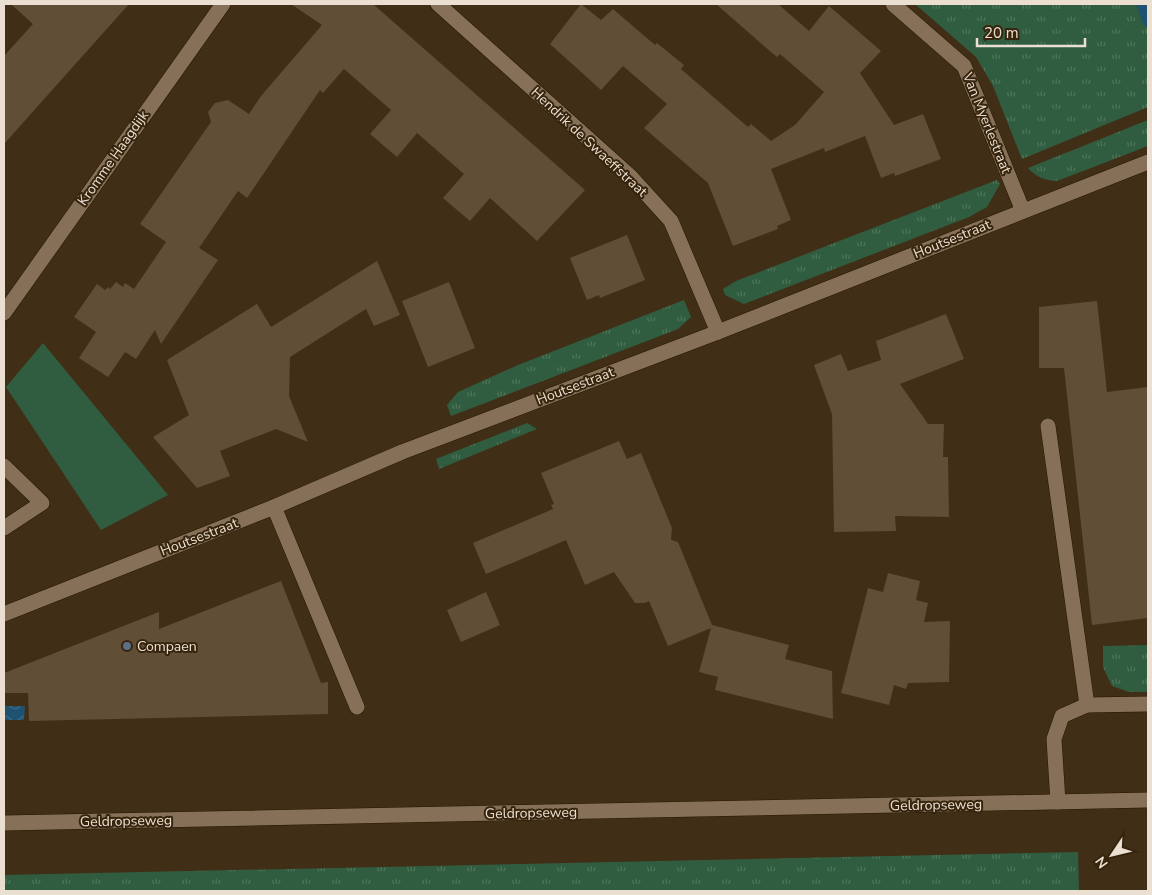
<svg xmlns="http://www.w3.org/2000/svg" width="1152" height="895" font-family="'Nunito Sans',sans-serif">
<defs>
<pattern id="grass-tufts" width="24" height="20" patternUnits="userSpaceOnUse" patternTransform="scale(1.25)"><rect width="24" height="20" fill="#305d3f"/><path d="M3 7l-1-3M5 7V3M7 7l1-3M15 17l-1-3M17 17v-4M19 17l1-3" fill="none" stroke="#4e745a"/></pattern>
<pattern id="water-waves" width="16" height="10" patternUnits="userSpaceOnUse" patternTransform="scale(1.25)"><rect width="16" height="10" fill="#1e5270"/><path d="M0 5q4-4 8 0t8 0" fill="none" stroke="#3f6a83"/></pattern>
</defs>
<rect width="100%" height="100%" fill="#402e17"/>
<!-- grass -->
<g fill="url(#grass-tufts)">
<polygon points="915,4 1148,4 1148,107 1022,159 993,86 976,57"/>
<path d="M 1148,120 L 1148,146 L 1057,181 C 1045,180 1037,178 1028,168 Z"/>
<polygon points="997,180 1000,184 987,207 969,217 744,304 725,295 723,289 736,281"/>
<polygon points="684,300 691,317 678,329 451,416 447,405 458,392 518,365"/>
<polygon points="527,423 537,429 439,469 436,459"/>
<polygon points="1148,645 1148,692 1129,692 1112,686 1103,667 1103,646"/>
<polygon points="1078,852 1079,891 4,891 4,875"/>
</g>
<!-- park -->
<polygon fill="#305d3f" points="43,343 168,495 101,530 6,387"/>
<!-- water -->
<polygon fill="url(#water-waves)" points="4,706 25,706 24,720 4,720"/>
<g fill="none" stroke-linecap="round" stroke-linejoin="round">
<!-- stream -->
<polyline stroke="#1e5270" stroke-width="11" points="1142,4 1148,21"/>
</g>
<!-- building -->
<g fill="#614e36">
<polygon points="11,4 129,4 4,144 4,56 33,24"/>
<polygon points="291,4 373,4 585,190 537,241 490,198 470,221 443,198 464,174 417,133 397,157 370,134 391,110 344,69 323,93 320,90 247,198 238,191 199,248 218,260 161,344 155,330 136,359 125,352 108,377 79,358 96,332 74,317 97,284 105,290 108,287 110,289 116,282 123,287 125,283 134,289 166,242 140,224 211,122 208,112 215,103 228,100 249,114 261,96 322,25"/>
<polygon points="581,4 601,20 613,9 655,45 657,43 684,65 681,69 748,127 751,124 771,141 795,125 824,92 780,54 777,57 764,46 716,4 778,4 809,31 829,6 881,51 860,73 894,125 923,114 941,159 895,176 894,173 881,178 865,136 825,152 824,148 771,169 791,220 777,226 778,229 733,246 708,183 644,128 667,104 623,66 601,90 550,44"/>
<polygon points="627,235 645,280 600,298 599,295 587,300 570,258"/>
<polygon points="377,261 400,315 374,326 366,309 290,357 289,396 308,442 276,429 220,451 230,476 197,488 153,437 189,415 167,360 257,304 271,327"/>
<polygon points="449,282 475,348 428,367 402,301"/>
<polygon points="1097,301 1107,392 1148,387 1148,618 1092,625 1064,368 1039,368 1039,307"/>
<polygon points="946,314 964,359 900,384 928,424 944,424 943,457 948,457 949,517 895,516 896,531 834,532 832,414 814,365 841,354 848,371 881,360 876,341"/>
<polygon points="619,441 627,459 641,453 672,528 671,540 678,542 712,625 789,645 785,659 832,671 833,719 715,690 718,677 699,672 711,628 668,646 649,601 645,603 635,603 614,572 585,585 566,540 486,574 473,543 553,509 551,505 554,504 541,473"/>
<polygon points="888,573 920,581 916,600 928,603 924,622 950,621 949,682 908,683 906,689 894,685 889,705 841,693 868,588 883,592"/>
<polygon points="281,581 321,683 328,682 328,714 29,721 28,693 4,693 4,673 159,612 159,629"/>
<polygon points="486,592 500,625 461,642 447,610"/>
</g>
<g fill="none" stroke-linecap="round" stroke-linejoin="round">
<defs>
<g id="service">
<polyline points="1048,426 1087,705"/>
<polyline points="4,466 42,503 4,528"/>
<polyline points="274,507 357,707"/>
</g>
<g id="minor">
<polyline points="438,4 630,176 671,221 718,332"/>
<polyline points="893,4 964,66 1023,211"/>
<polyline points="4,313 223,4"/>
<polyline points="4,614 274,507 402,452 718,332 1148,162"/>
<polyline points="1058,802 1054,739 1062,716 1087,705 1148,704"/>
</g>
<polyline id="secondary" points="4,823 1148,800"/>
</defs>
<!-- service casing -->
<use href="#service" stroke="#261601" stroke-width="16"/>
<!-- minor casing -->
<use href="#minor" stroke="#261601" stroke-width="16"/>
<!-- secondary casing -->
<use href="#secondary" stroke="#261601" stroke-width="16"/>
<!-- service -->
<use href="#service" stroke="#867158" stroke-width="15"/>
<!-- minor -->
<use href="#minor" stroke="#867158" stroke-width="15"/>
<!-- secondary -->
<use href="#secondary" stroke="#867158" stroke-width="15"/>
</g>
<!-- markers -->
<circle fill="#5c6f8a" stroke="#36240d" stroke-width="2" cx="127" cy="646" r="5"/>
<g text-anchor="middle" dominant-baseline="central" stroke-width="4" stroke-linejoin="round" paint-order="stroke">
<!-- street labels -->
<g font-size="14" fill="#ebdfd1" stroke="#36240d">
<text transform="translate(987 123) rotate(68)">Van Myerlestraat</text>
<text transform="translate(589 142) rotate(43)">Hendrik de Swaeffstraat</text>
<text transform="translate(113 158) rotate(-55)">Kromme Haagdijk</text>
<text transform="translate(952 239) rotate(-22)">Houtsestraat</text>
<text transform="translate(575 386) rotate(-21)">Houtsestraat</text>
<text transform="translate(199 537) rotate(-21)">Houtsestraat</text>
<text transform="translate(936 805) rotate(-1)">Geldropseweg</text>
<text transform="translate(531 813) rotate(-1)">Geldropseweg</text>
<text transform="translate(126 821) rotate(-1)">Geldropseweg</text>
</g>
<!-- poi labels -->
<g font-size="14" fill="#ebdfd1" stroke="#36240d" text-anchor="start">
<text x="137" y="646">Compaen</text>
</g>
</g>
<!-- border -->
<rect width="1152" height="895" fill="none" stroke="#ebdfd1" stroke-width="10"/>
<!-- north arrow -->
<g transform="translate(1112 855) rotate(235)" stroke="#36240d" stroke-width="4" paint-order="stroke">
<path d="M0-4L9 19L0 12L-9 19Z" fill="#ebdfd1"/>
<text y="-8" font-size="14" font-weight="bold" text-anchor="middle" fill="#ebdfd1">N</text>
</g>
<!-- scale -->
<path d="M977 38v8h108v-8" fill="none" stroke="#ebdfd1" stroke-width="2.5"/>
<text x="984" y="38" font-size="15" fill="#ebdfd1" stroke="#36240d" stroke-width="4" paint-order="stroke">20 m</text>
</svg>
